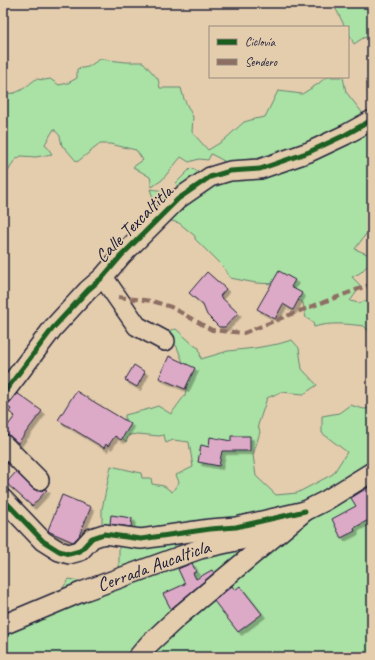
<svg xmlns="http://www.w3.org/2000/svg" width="375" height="660" font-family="Caveat,sans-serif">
<defs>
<filter id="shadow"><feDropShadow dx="3.5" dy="3.5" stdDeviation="0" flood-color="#0004"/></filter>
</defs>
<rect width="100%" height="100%" fill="#e4cdad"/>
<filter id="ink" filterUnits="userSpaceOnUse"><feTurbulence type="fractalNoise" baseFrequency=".025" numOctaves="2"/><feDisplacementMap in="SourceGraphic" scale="8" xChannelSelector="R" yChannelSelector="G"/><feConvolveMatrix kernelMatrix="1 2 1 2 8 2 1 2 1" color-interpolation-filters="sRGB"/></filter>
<g filter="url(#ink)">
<!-- green -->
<g fill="#aae1a4" stroke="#668270">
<polygon points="331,3 372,3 372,36 363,38 354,44 348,32 348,27 345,27 337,11"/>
<path d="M 100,59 L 126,62 L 143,62 L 158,79 L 160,88 L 181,88 L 184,99 L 193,117 L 192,132 L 208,150 L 223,141 L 244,122 L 254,119 L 265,117 L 278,91 L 302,94 L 318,84 L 326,77 L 343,77 L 346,92 L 372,125 L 372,234 L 366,234 L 355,249 L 372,256 L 372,261 L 360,273 L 352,277 L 361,286 L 350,301 L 359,303 L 372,299 L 372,335 L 364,326 C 348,324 330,322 314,327 L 313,322 L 306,318 L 303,303 L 275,284 L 256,283 L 230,278 L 225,269 L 195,239 L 195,236 L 179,223 L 153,216 L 151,201 L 153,198 L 150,189 L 179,193 L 176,183 L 191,168 L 204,175 L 224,161 L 211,154 L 208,160 L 199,159 L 189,162 L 181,157 L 162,180 L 152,187 L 150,177 L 133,167 L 143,160 L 136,150 L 110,144 L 100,144 L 77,162 L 65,148 L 62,146 L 60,136 L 54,129 L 45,144 L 52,154 L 36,157 L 21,156 L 14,161 L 6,175 L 3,178 L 3,93 C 18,96 25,87 36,79 L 45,80 L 50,79 L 59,85 L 68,83 L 77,78 L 77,69 L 88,67 Z"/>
<path d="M 176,329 L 195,346 L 199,348 L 201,359 L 228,351 L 255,348 L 278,344 L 292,340 L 299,348 L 302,369 L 317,385 L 304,394 L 281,392 L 267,398 L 258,425 L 260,432 L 253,455 L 256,476 L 276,495 L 297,493 L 333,474 L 347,452 L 322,433 L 322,416 L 339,413 L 350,405 L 364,409 L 372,408 L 372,657 L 3,657 L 3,627 L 19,626 L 39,622 L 69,579 L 94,584 L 119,574 L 119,537 L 102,522 L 102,509 L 111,466 L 141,473 L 142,478 L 151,478 L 152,484 L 164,486 L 172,492 L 179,482 L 176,475 L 193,467 L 189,442 L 173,440 L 166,443 L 164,435 L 159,436 L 138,434 L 129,435 L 126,442 L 118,433 L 125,428 L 125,415 C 136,412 147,410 158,406 L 171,414 L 185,395 L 188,380 L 184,365 L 177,347 L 166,331 Z"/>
</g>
<!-- building -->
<g fill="#dcaac7" stroke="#22223b" filter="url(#shadow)">
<polygon points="279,271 295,280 291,287 302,293 293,310 283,304 275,319 257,309"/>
<polygon points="207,272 226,289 220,296 238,313 225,327 219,327 207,315 203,305 189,293"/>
<polygon points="169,356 195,368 185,389 159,378"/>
<polygon points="134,365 145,372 137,387 125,380"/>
<polygon points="76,391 131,424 121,440 115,436 108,446 106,444 104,448 58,420"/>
<polygon points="17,393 42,411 18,443 10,436 3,432 15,416 9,412 11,409 5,405 8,404 11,401"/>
<polygon points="231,436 250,436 250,451 222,451 219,466 198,462 201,445 209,447 210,437 231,441"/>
<polygon points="16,472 32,488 37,491 41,491 45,489 47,490 32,506 6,483"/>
<polygon points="372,485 372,518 354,528 355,531 341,538 332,519 356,506 351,498"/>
<polygon points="62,495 91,507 79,536 73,542 50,532 48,530"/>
<polygon points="111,515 132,518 131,527 110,524"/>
<polygon points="192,563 196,572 193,573 196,579 212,570 214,573 171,609 163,594 185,584 178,569"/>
<polygon points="232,586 235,590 240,586 262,614 238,632 214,601"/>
</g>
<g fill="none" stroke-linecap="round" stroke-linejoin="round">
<defs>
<g id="minor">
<polyline points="103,277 137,326 165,341"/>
<polyline points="3,394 53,328 88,290 103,277 121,256 178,199 210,177 230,171 260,169 309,152 345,135 372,120"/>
<polyline points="3,444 39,480"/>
<polyline points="3,499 43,541 59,551 69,554 80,551 92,538 104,534 141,539 210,529 236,527 305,511"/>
<path id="s1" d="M 3,625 L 84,591 L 200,549 L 245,539 L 270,527"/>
<polyline points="138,657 149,644 179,616 305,511 325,501 372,472"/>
</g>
</defs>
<!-- minor casing -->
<use href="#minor" stroke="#22223b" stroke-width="22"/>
<!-- minor -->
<use href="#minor" stroke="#e4cdad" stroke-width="19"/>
<!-- quiet -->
<polyline stroke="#8d6e63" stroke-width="4" stroke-dasharray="8 4" stroke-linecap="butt" points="118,297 152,301 171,307 212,330 244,333 289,315 372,284"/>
<defs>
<g id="cycleway">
<polyline points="3,394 53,328 88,290 103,277 121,256 178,199 210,177 230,171 260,169 309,152 345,135 372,120"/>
<polyline points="3,499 43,541 59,551 69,554 80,551 92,538 104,534 141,539 210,529 236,527 305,511"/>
</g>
</defs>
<!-- cycleway casing -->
<use href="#cycleway" stroke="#e4cdad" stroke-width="8"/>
<!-- cycleway -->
<use href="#cycleway" stroke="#1b5e20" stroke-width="5"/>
</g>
</g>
<g text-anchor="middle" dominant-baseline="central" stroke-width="3.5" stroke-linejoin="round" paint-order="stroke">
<!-- street labels -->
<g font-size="19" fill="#22223b" stroke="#e4cdad">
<text transform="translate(134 224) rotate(-45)">Calle Texcaltitla</text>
<text stroke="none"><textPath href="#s1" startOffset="162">Cerrada Aucalticla</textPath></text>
</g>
</g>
<!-- margin -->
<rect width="375" height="660" fill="none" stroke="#e4cdad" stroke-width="16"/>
<rect x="8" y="8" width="359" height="644" fill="none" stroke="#22223b" stroke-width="1.5" filter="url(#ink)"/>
<!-- legend -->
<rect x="209" y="26" width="140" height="52" fill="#e4cdad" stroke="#96897f"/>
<rect x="217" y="39" width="20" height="6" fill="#1b5e20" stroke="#96897f"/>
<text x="245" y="46" font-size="12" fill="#22223b">Ciclovía</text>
<rect x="217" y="59" width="20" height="6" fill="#8d6e63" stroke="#96897f"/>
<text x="245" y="66" font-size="12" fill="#22223b">Sendero</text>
</svg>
